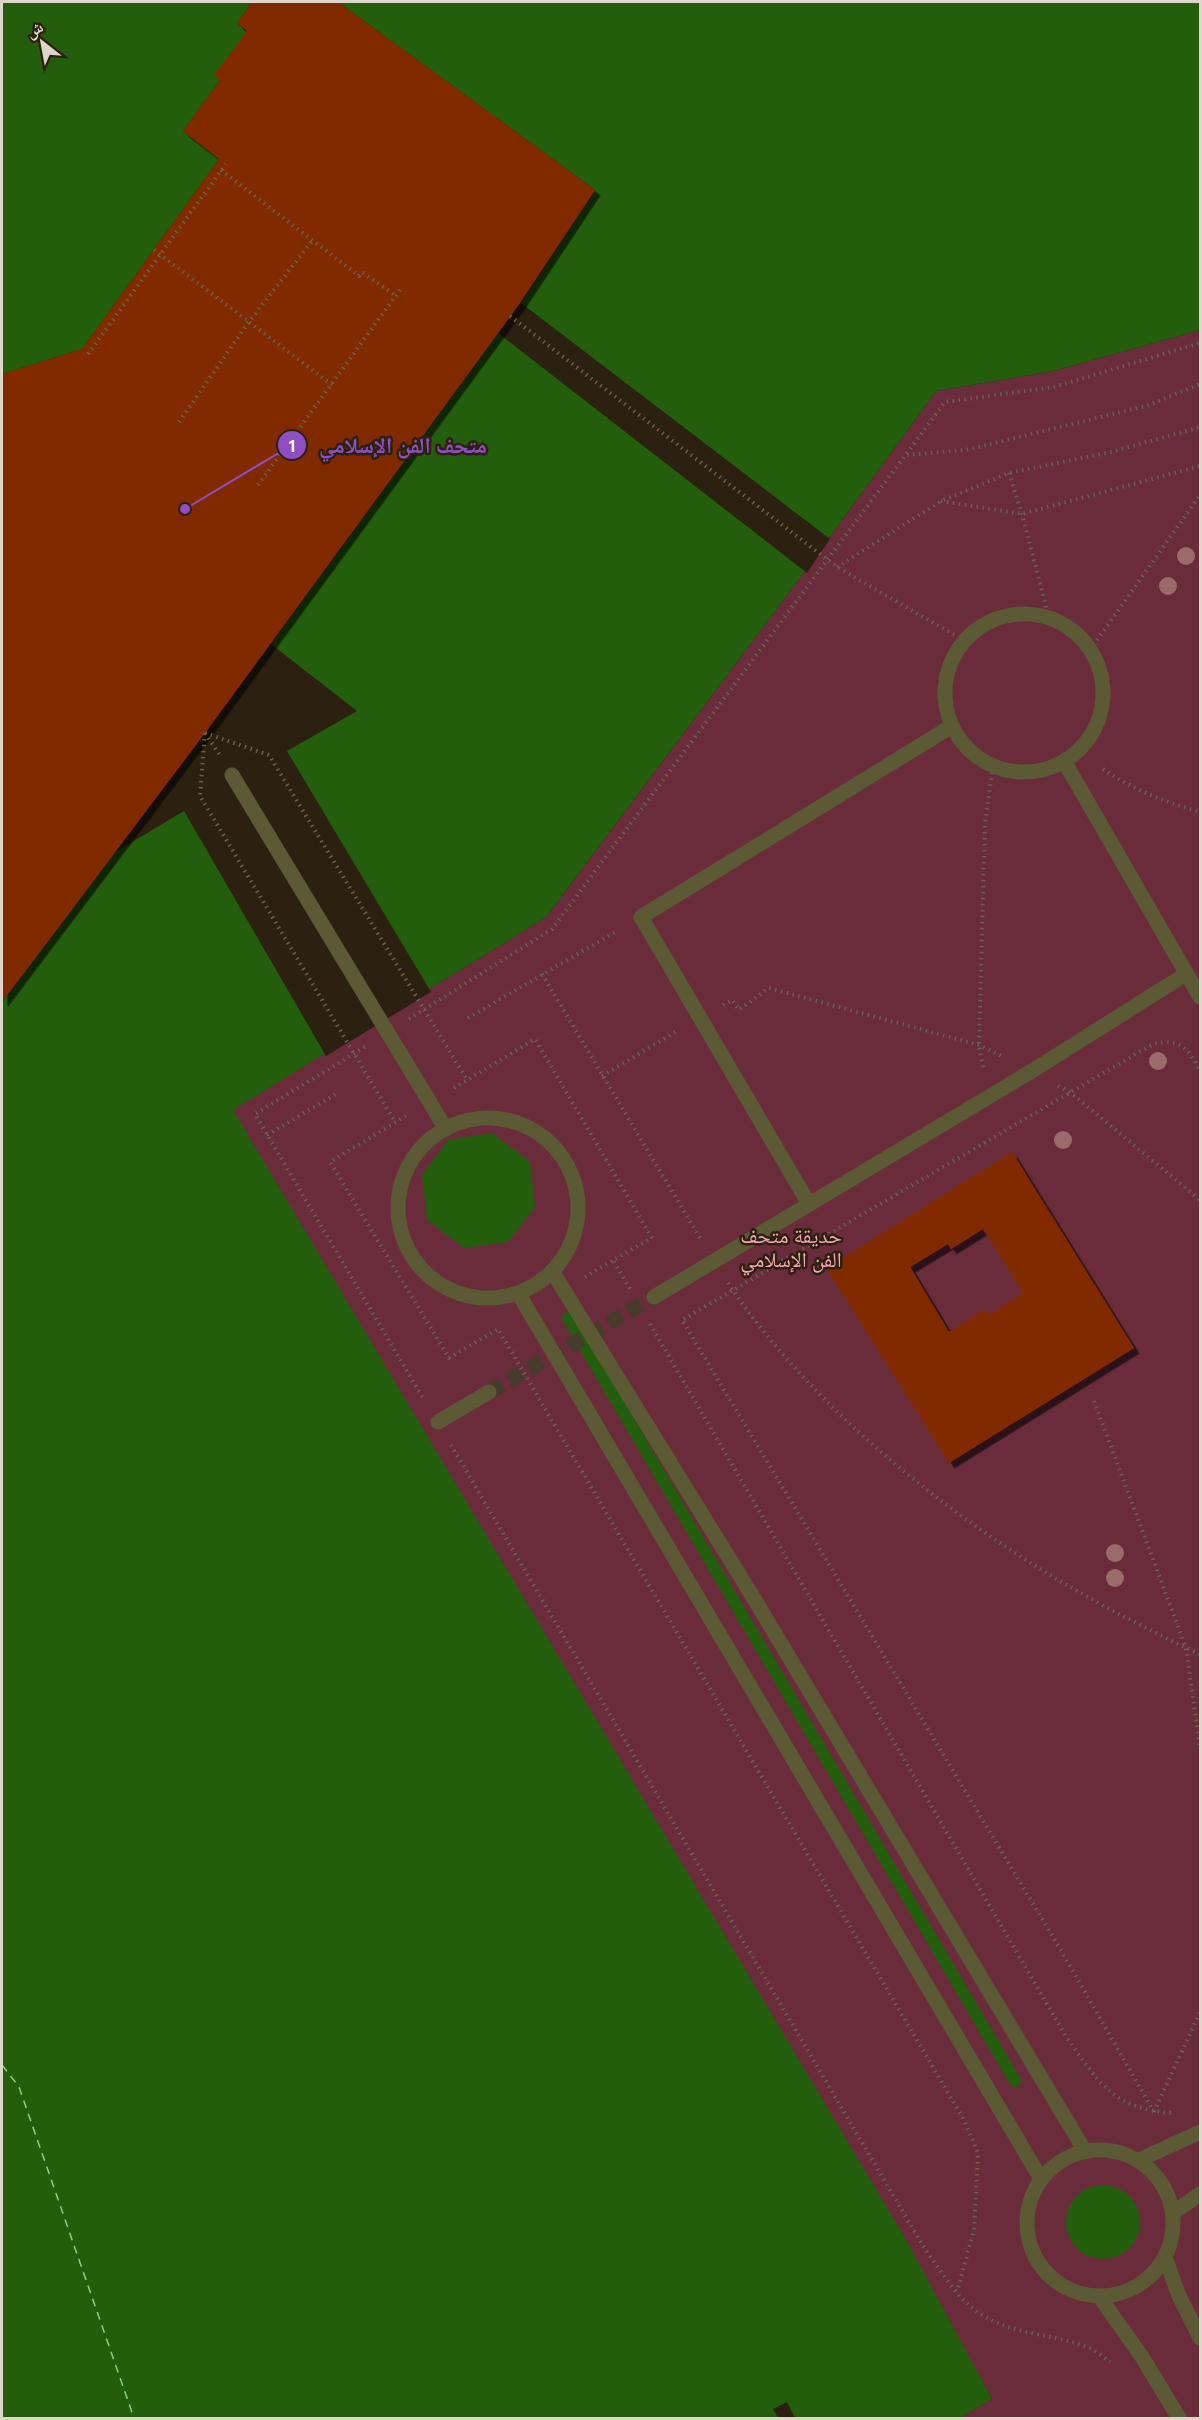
<svg xmlns="http://www.w3.org/2000/svg" width="1202" height="2420" font-family="Figtree,'Noto Naskh Arabic',sans-serif">
<defs>
<filter id="shadow"><feDropShadow dx="5.5" dy="5.5" stdDeviation="0" flood-color="#0009"/></filter>
</defs>
<rect width="100%" height="100%" fill="#2c2010"/>
<!-- green -->
<polygon fill="#6a2c3b" points="1200,330 1200,2418 960,2418 992,2399 977,2372 232,1110 546,917 802,575 936,391 1053,371"/>
<!-- water -->
<g fill="#235e0d">
<polygon points="2,2 1200,2 1200,330 1053,371 936,391 802,575 546,917 233,1110 905,2238 992,2399 960,2418 2,2418"/>
<polygon points="492,1133 530,1162 535,1207 508,1242 464,1248 427,1220 422,1175 448,1140"/>
<circle cx="1103" cy="2222" r="37"/>
</g>
<!-- pier -->
<g fill="#2c2010">
<polygon points="252,2 338,2 595,190 521,303 830,539 807,573 498,333 271,644 357,711 287,751 431,992 326,1056 184,811 112,854 2,1002 2,374 82,349 219,159 183,131 220,80 247,32 237,23"/>
<polygon points="787,2402 795,2418 778,2418 773,2409"/>
</g>
<g fill="none" stroke-linecap="round" stroke-linejoin="round">
<!-- stream -->
<polyline stroke="#235e0d" stroke-width="12" points="568,1318 1015,2081"/>
<!-- ferry -->
<polyline stroke="#87d671" stroke-width="1.5" stroke-dasharray="8 6" stroke-linecap="butt" points="2,2065 19,2087 134,2418"/>
</g>
<!-- building -->
<g fill="#812c03" fill-rule="evenodd" filter="url(#shadow)">
<polygon points="252,2 338,2 595,190 520,303 205,733 2,1002 2,374 82,349 219,159 183,131 220,80 214,75 247,31 237,23"/>
<path d="M 1012,1152 L 1134,1348 L 949,1463 L 826,1268 ZM 983,1229 L 1023,1293 L 989,1315 L 985,1309 L 949,1332 L 910,1267 L 948,1244 L 951,1249 Z"/>
</g>
<g fill="none" stroke-linecap="round" stroke-linejoin="round">
<!-- minor-tunnel -->
<polyline stroke="#473b2c" stroke-width="15" stroke-dasharray="15 8" stroke-linecap="butt" points="489,1392 654,1297"/>
<!-- path -->
<g stroke="#6b6052" stroke-width="4" stroke-dasharray="1.5 4.5" stroke-linecap="butt">
<polyline points="221,170 359,276 362,272 396,296"/>
<polyline points="154,250 335,387"/>
<polyline points="510,316 837,567 965,641"/>
<polyline points="88,354 226,164"/>
<polyline points="179,422 248,323 312,241"/>
<polyline points="907,455 966,450 1146,406 1200,384"/>
<polyline points="1009,473 1022,514 1049,618"/>
<polyline points="258,485 400,290"/>
<polyline points="941,501 1022,514 1200,466"/>
<polyline points="837,567 941,501 1009,473 1111,452 1200,427"/>
<polyline points="1090,650 1200,495"/>
<polyline points="205,733 269,755 467,1080"/>
<polyline points="205,733 200,796 395,1122"/>
<polyline points="205,733 219,754"/>
<path d="M 1103,769 C 1133,790 1165,802 1200,812"/>
<polyline points="542,974 700,1238"/>
<polyline points="723,1005 732,1000 739,1010 769,988 979,1045 1004,1057"/>
<polyline points="468,1018 617,931"/>
<polyline points="409,1019 552,929 945,402 1054,387 1200,343"/>
<polyline points="365,1047 255,1114 424,1400"/>
<polyline points="983,1067 979,1045 985,823 993,766"/>
<polyline points="602,1076 677,1031"/>
<polyline points="1058,1086 1071,1093 1200,1200"/>
<polyline points="454,1088 535,1039 652,1238 613,1260 630,1289"/>
<polyline points="406,1116 330,1162 449,1358 498,1329 964,2120 978,2153 974,2230 957,2292"/>
<polyline points="267,1135 336,1094"/>
<polyline points="585,1277 613,1260"/>
<path d="M 728,1283 C 819,1419 978,1541 1123,1616 C 1149,1629 1174,1643 1200,1654"/>
<path d="M 650,1324 L 1065,2035 C 1097,2080 1112,2110 1173,2113"/>
<polyline points="1094,1401 1186,1648 1200,1748"/>
<path d="M 451,1445 L 923,2246 C 940,2269 957,2300 982,2315 C 1015,2335 1053,2334 1087,2347 C 1095,2350 1103,2357 1110,2362"/>
<path d="M 1154,2112 L 1059,1947 L 682,1320 L 1153,1044 C 1181,1038 1187,1048 1200,1070"/>
<polyline points="1154,2112 1200,2012"/>
</g>
<!-- minor -->
<g stroke="#5b5a34" stroke-width="15">
<circle cx="1024" cy="693" r="79"/>
<polyline points="1064,761 1200,997"/>
<polyline points="232,775 446,1129"/>
<circle cx="488" cy="1208" r="90"/>
<polyline points="809,1204 641,917 952,726"/>
<polyline points="552,1271 753,1597 1085,2151"/>
<polyline points="518,1293 1041,2179"/>
<polyline points="654,1297 1032,1071 1186,974"/>
<polyline points="438,1422 489,1392"/>
<circle cx="1100" cy="2223" r="73"/>
<polyline points="1139,2160 1200,2132"/>
<polyline points="1173,2213 1200,2194"/>
<polyline points="1165,2257 1179,2296 1200,2338"/>
<polyline points="1099,2296 1142,2357 1179,2418"/>
</g>
</g>
<!-- trees -->
<g fill="#9b6a6b">
<circle cx="1186" cy="556" r="9"/>
<circle cx="1168" cy="586" r="9"/>
<circle cx="1158" cy="1061" r="9"/>
<circle cx="1063" cy="1140" r="9"/>
<circle cx="1115" cy="1553" r="9"/>
<circle cx="1115" cy="1578" r="9"/>
</g>
<g text-anchor="middle" dominant-baseline="central" stroke-width="5" stroke-linejoin="round" paint-order="stroke">
<!-- park labels -->
<g font-size="21" fill="#f6a7b5" stroke="#2c2010">
<text x="791" y="1235">حديقة متحف<tspan x="791" dy="24">الفن الإسلامي</tspan></text>
</g>
</g>
<!-- callouts -->
<path fill="none" stroke="#8f4ec2" stroke-width="2" d="M185 509L292 445"/>
<g fill="#8f4ec2" stroke="#2c2010" stroke-width="2">
<circle cx="185" cy="509" r="6"/>
<circle cx="292" cy="445" r="15"/>
</g>
<g font-size="18" text-anchor="middle" font-weight="bold" fill="#fff">
<text x="292" y="452">1</text>
</g>
<g font-size="22" text-anchor="middle" font-weight="bold" fill="#8f4ec2" stroke="#2c2010" stroke-width="5" stroke-linejoin="round" paint-order="stroke">
<text x="403" y="453">متحف الفن الإسلامي</text>
</g>
<!-- border -->
<rect width="1202" height="2420" fill="none" stroke="#dfd7cc" stroke-width="6"/>
<!-- north arrow -->
<g transform="translate(42 42) rotate(329)" stroke="#2c2010" stroke-width="4.5" paint-order="stroke">
<path d="M0-4.5L10 22L0 15L-10 22Z" fill="#dfd7cc"/>
<text y="-9" font-size="16" font-weight="bold" text-anchor="middle" fill="#dfd7cc">ش</text>
</g>
</svg>
